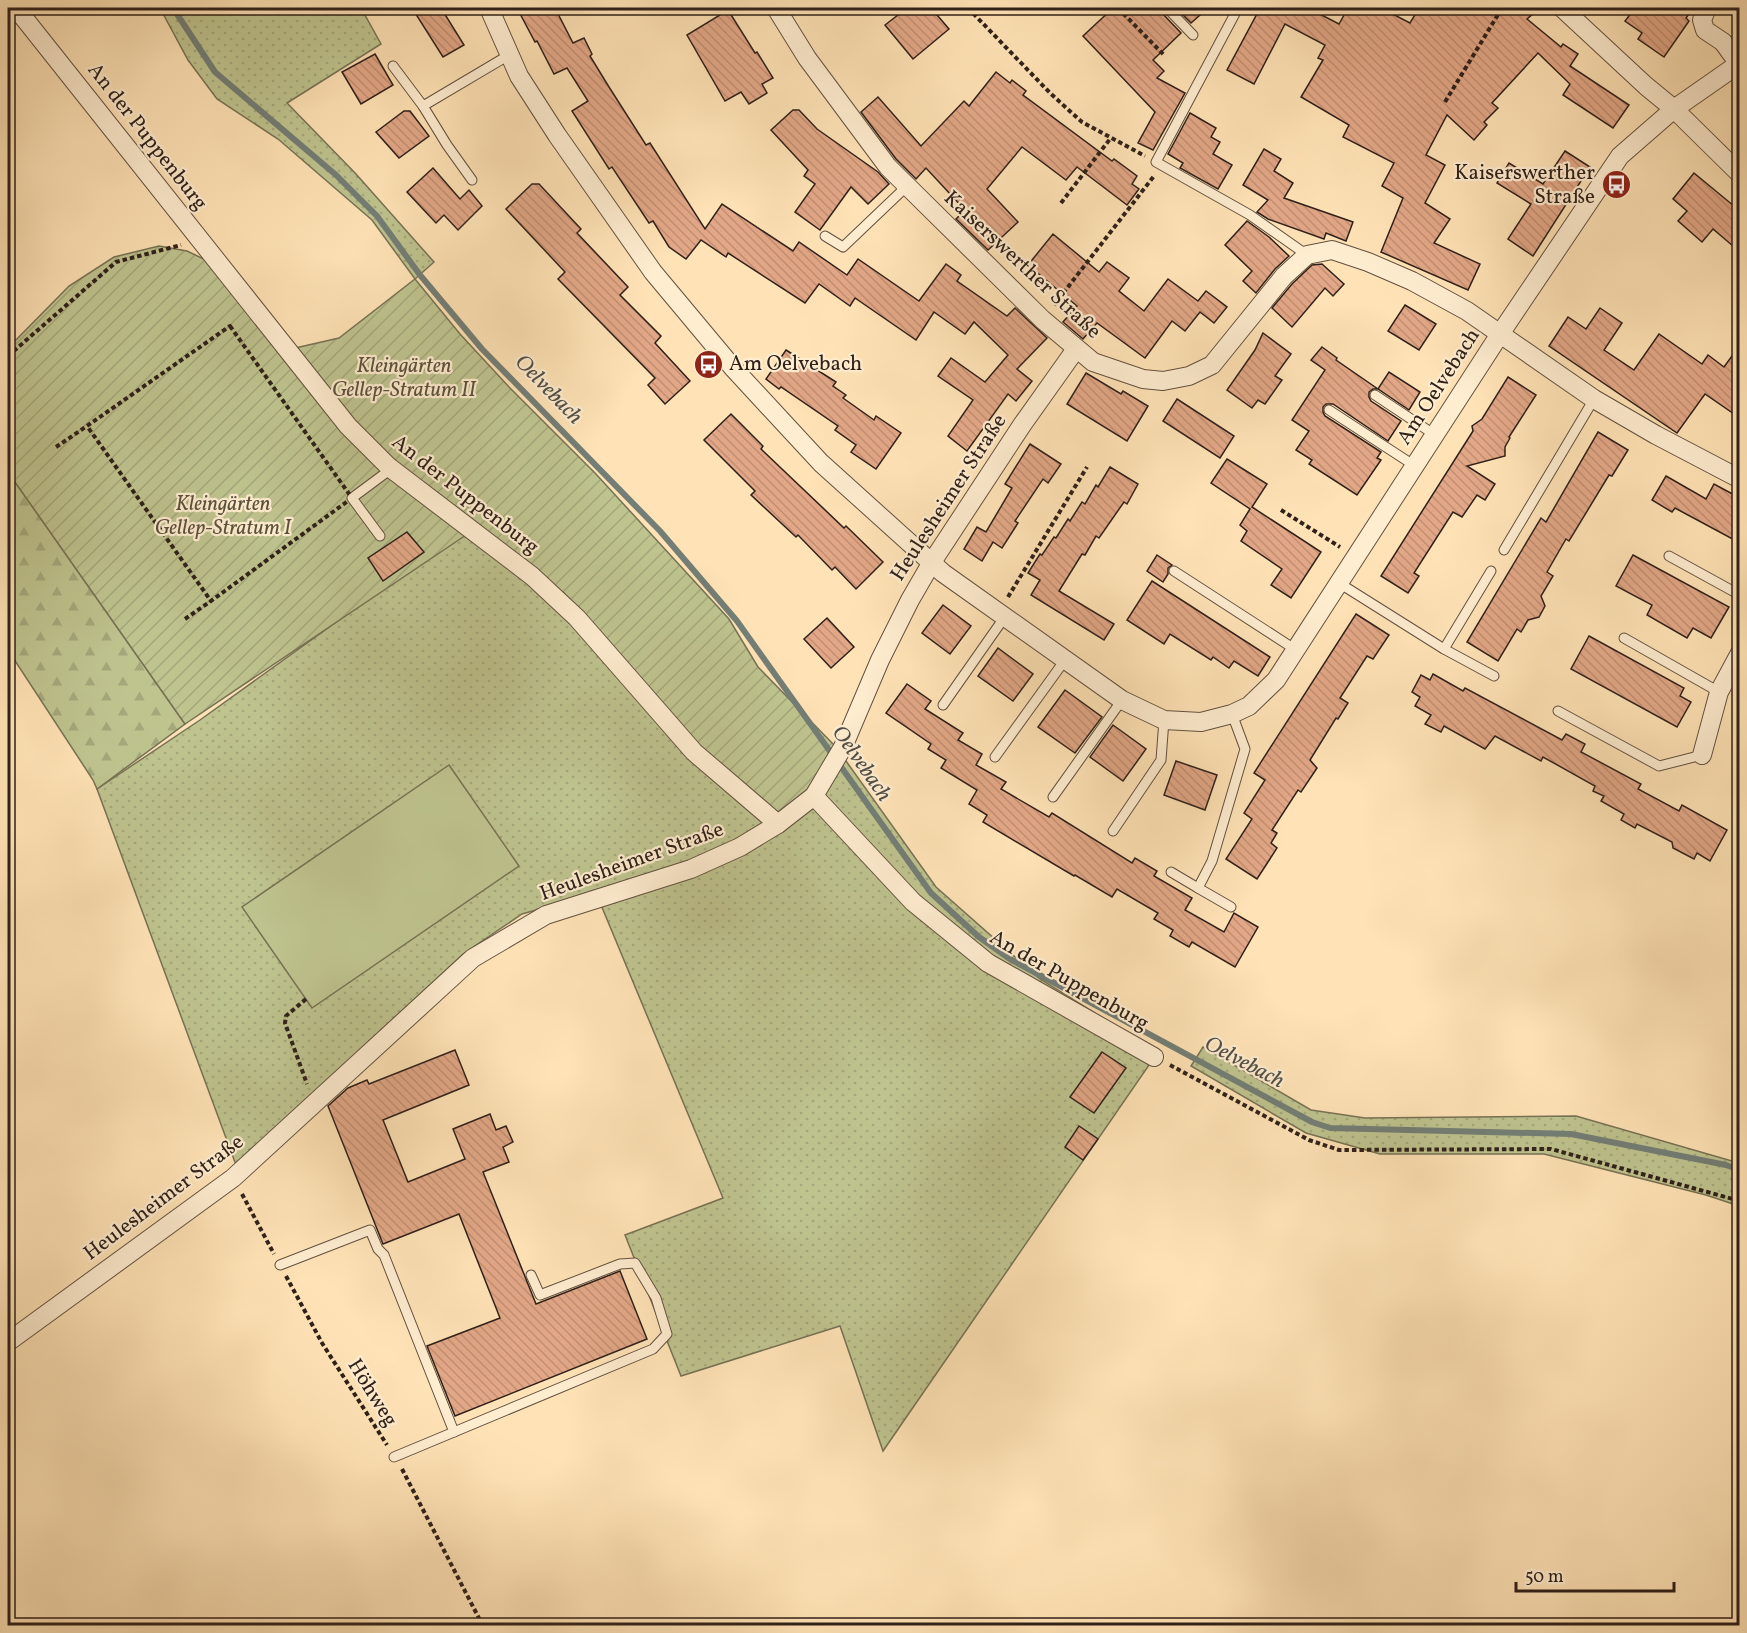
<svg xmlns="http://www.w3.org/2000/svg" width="1747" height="1633" font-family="Vollkorn,serif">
<defs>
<pattern id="grass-dots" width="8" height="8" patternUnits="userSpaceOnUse" patternTransform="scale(1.5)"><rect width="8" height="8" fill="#bfc48f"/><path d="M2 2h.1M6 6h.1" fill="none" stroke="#a4a87b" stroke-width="1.8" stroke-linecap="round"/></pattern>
<pattern id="forest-firs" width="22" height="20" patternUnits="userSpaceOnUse" patternTransform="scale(1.5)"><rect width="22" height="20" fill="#bfc48f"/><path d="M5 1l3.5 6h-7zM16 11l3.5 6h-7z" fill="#a4a87b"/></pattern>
<pattern id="garden-furrows" width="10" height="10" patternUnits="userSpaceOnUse" patternTransform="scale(1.5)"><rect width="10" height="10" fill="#bfc48f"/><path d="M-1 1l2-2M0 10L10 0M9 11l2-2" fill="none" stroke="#a4a87b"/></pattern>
<pattern id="building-back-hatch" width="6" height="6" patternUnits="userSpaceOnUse" patternTransform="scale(1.5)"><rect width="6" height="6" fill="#e2a786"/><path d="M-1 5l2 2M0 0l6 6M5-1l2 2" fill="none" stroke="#c28f73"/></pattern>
</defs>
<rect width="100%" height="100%" fill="#ffe3b6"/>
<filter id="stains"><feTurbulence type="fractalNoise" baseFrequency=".00333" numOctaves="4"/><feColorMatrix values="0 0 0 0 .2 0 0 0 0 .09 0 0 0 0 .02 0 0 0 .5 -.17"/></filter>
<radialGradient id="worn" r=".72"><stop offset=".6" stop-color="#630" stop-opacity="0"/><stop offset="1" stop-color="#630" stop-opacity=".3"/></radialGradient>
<!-- grass -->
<g fill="url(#grass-dots)" stroke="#777254" stroke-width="1.5">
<polygon points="160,8 361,8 381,44 287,103 356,174 434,262 415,279 372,220 278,139 217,99 188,60"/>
<polygon points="474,523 564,593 632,670 836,747 936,887 1040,979 1158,1052 883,1451 840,1326 681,1376 625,1235 723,1198 596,893 522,914 463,954 236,1165 97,789 200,720"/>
<polygon points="1203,1047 1311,1110 1365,1118 1576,1116 1739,1163 1739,1206 1706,1195 1544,1154 1380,1154 1306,1133 1191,1066"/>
</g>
<!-- forest -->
<polygon fill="url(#forest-firs)" stroke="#777254" stroke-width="1.5" points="8,472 185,724 97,789 93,780 8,650"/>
<!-- park -->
<polygon fill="#bfc48f" stroke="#777254" stroke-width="1.5" points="449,765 519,866 312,1008 242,907"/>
<!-- garden -->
<g fill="url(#garden-furrows)" stroke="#777254" stroke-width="1.5">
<polygon points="159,246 187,251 210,262 325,404 469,533 185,724 8,472 8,348 69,286 114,257"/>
<polygon points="415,279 460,334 509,387 595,473 729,619 758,667 836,747 799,802 779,816 691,738 564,593 474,523 397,468 291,349 339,338"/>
</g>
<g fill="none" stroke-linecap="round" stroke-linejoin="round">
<!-- stream -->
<polyline stroke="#737e76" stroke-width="6" points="173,8 215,72 336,175 377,216 420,275 482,349 660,531 737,621 931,893 979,937 1010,959 1312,1122 1330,1128 1571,1134 1726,1165 1740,1170"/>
</g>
<!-- building -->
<g fill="url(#building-back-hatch)" stroke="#2f2019" stroke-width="1.5">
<polygon points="412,8 441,8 464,45 443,57"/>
<polygon points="517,8 555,8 573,43 584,38 592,54 590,56 609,87 646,145 650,143 705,229 722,204 793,251 799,242 847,275 858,259 919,301 946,264 961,275 957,281 1007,316 1015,308 1047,338 1017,369 1032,381 1016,401 1008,394 967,451 948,436 973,400 938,376 951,358 985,382 1008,355 974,322 965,334 934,312 916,340 855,298 850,306 819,284 805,303 728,253 726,257 701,240 686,259 669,247 653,221 649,223 612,167 609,169 572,111 588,101 567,68 554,74 537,41 535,42"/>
<polygon points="907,8 931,8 949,29 913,59 885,25"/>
<polygon points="1113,8 1160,8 1162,13 1181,33 1153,60 1164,71 1157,78 1185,93 1153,150 1138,143 1155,112 1083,36"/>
<polygon points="1176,8 1208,8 1191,23"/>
<polygon points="1255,8 1308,8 1339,24 1348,8 1381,8 1410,23 1419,8 1540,8 1527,19 1561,47 1563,44 1578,54 1570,66 1629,105 1613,128 1563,95 1570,84 1538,53 1492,103 1498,108 1484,122 1487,125 1474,140 1447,115 1426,155 1445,165 1425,203 1450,219 1434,243 1480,264 1468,290 1381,252 1403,198 1382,186 1394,163 1343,137 1349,125 1301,97 1323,60 1318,58 1325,45 1285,24 1254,84 1227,70 1259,10"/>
<polygon points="1635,8 1693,8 1686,18 1689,21 1664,57 1638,39 1642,33 1625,21"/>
<polygon points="728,10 755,53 757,52 773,78 762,84 767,93 749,104 741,92 725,101 687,35"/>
<polygon points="375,54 393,85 361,104 342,72"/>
<polygon points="996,72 1010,83 1012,80 1026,91 1023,95 1112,161 1114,159 1137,176 1132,184 1139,189 1127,205 1077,167 1066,180 1022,147 987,189 1018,222 988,250 956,219 965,210 926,168 916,179 896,159 861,112 878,97 921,146 964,101 969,106"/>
<polygon points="793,110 799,110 817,129 878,172 889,184 868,204 851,187 820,230 795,212 815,184 804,176 808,170 771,130"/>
<polygon points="404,111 410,111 429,136 399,158 376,132"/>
<polygon points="1190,113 1216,128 1211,137 1220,142 1213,154 1232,165 1218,189 1180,168 1183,163 1168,154"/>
<polygon points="1264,149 1281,159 1274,171 1293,183 1284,198 1353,222 1346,241 1326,233 1324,239 1268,219 1257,212 1268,200 1243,185"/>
<polygon points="1565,151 1590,167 1533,256 1508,239 1531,204 1497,183 1509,163 1543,184"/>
<polygon points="433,168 460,199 469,190 482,206 458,230 444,215 436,223 407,192"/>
<polygon points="1694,173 1740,211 1740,252 1713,229 1702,242 1678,221 1687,211 1673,199"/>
<polygon points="532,184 539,184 581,229 577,233 628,287 620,295 661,336 655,343 690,381 665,404 648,385 655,378 558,279 565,272 506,209"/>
<polygon points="1247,221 1269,237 1289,256 1275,269 1256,293 1243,281 1252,271 1225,245"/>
<polygon points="1053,234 1099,272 1107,262 1129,278 1119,291 1144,311 1168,279 1198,301 1206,291 1227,307 1214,323 1200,312 1185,331 1172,321 1145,358 1097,323 1083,339 1063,322 1077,306 1028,265"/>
<polygon points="1322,264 1344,284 1333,296 1325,288 1292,327 1272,308 1292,284 1312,265"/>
<polygon points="1405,305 1436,324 1419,350 1388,331"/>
<polygon points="1600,308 1622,323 1604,350 1634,370 1659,334 1702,364 1708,355 1724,367 1740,345 1740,418 1705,394 1677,433 1549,346 1568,317 1586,329"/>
<polygon points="1263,333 1291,354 1275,376 1282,380 1265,404 1258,400 1252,408 1227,390 1255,350"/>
<polygon points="1322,347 1337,358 1336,360 1378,389 1389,372 1420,392 1409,410 1378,389 1373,389 1369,392 1369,397 1371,401 1401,421 1388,441 1333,404 1326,404 1323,407 1323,412 1325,416 1381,452 1377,458 1381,460 1357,495 1309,464 1312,460 1296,450 1309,431 1292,420 1325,370 1311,360"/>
<polygon points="786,350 836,382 833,386 846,395 843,398 874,420 876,416 901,433 876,469 851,452 856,445 835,430 838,426 781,387 779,389 766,379"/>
<polygon points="1086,373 1121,394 1123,391 1148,406 1127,441 1067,404"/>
<polygon points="1508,377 1536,395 1509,437 1510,438 1505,447 1505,456 1467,466 1495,484 1485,500 1477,495 1462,517 1453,512 1414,573 1419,576 1408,593 1381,576 1473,431 1472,426 1482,419"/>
<polygon points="1177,399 1234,436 1220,458 1163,421"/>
<polygon points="731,414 763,446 761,449 844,528 846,526 883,562 856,589 835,567 832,570 798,535 796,537 751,495 755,491 704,440"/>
<polygon points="1598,432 1628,450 1612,476 1609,475 1569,541 1566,539 1547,572 1553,576 1541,596 1545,606 1539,617 1528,620 1521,632 1517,629 1498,661 1467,642 1541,518 1546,522"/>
<polygon points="1030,444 1061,464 1048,483 1043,479 1015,521 1018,523 1002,548 993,542 982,561 964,549 977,527 986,532 1012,488 1005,484"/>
<polygon points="1227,459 1267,484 1252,507 1321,552 1291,598 1271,585 1282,569 1241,541 1247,531 1240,525 1250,509 1211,483"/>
<polygon points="1110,467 1138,484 1127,504 1124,502 1099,538 1096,536 1085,555 1082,554 1059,591 1114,624 1104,640 1031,595 1040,580 1028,573 1040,554 1042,555 1054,537 1056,538 1068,519 1070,521 1082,502 1085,504 1096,485 1098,487"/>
<polygon points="1666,476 1706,499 1714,484 1740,498 1740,543 1675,508 1672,512 1652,500"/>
<polygon points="407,532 424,552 383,581 368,558"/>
<polygon points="1157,555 1172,565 1168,568 1168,574 1163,582 1147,571"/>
<polygon points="1633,555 1729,607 1711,638 1693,628 1687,638 1647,615 1652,605 1616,586"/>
<polygon points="1152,581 1270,657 1258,676 1234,661 1229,668 1213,657 1211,660 1170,634 1164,644 1127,620"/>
<polygon points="943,605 971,626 950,654 922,633"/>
<polygon points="1356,614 1389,635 1373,659 1367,656 1340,698 1348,703 1338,719 1336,718 1310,760 1317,768 1301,792 1298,790 1272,830 1277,833 1271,843 1277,848 1257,879 1226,859 1252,819 1244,813 1265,780 1254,773"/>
<polygon points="827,618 854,647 831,668 804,639"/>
<polygon points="1589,636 1684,688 1680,696 1691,702 1677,727 1571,669"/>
<polygon points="998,648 1033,674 1013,701 978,676"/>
<polygon points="1433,674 1463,691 1465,688 1562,740 1566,734 1585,744 1581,752 1641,784 1638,789 1679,811 1682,805 1727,830 1710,861 1697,853 1694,859 1673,848 1672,842 1637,824 1635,828 1621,820 1624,814 1601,801 1604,796 1593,791 1595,786 1543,757 1541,761 1495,736 1485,749 1444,726 1441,732 1425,724 1431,715 1415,706 1420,697 1412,692 1421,675 1430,680"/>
<polygon points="907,684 931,701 925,709 963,733 958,740 982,754 976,765 1006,782 1001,789 1049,817 1052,813 1132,863 1135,858 1157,871 1154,876 1192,898 1185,910 1224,932 1234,913 1258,927 1235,967 1192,942 1189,947 1170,936 1173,930 1154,919 1158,913 1117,889 1112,897 1075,875 1074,876 983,822 987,815 969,804 977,790 941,768 946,760 928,749 931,744 886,713"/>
<polygon points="1065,690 1102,717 1075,753 1038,727"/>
<polygon points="1113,725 1146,749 1123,781 1090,757"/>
<polygon points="1176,761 1217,775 1205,810 1164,795"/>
<polygon points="455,1050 469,1085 383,1120 408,1182 465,1159 453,1129 490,1114 496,1130 506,1126 513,1142 503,1147 509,1162 483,1172 536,1304 620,1271 647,1339 455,1416 427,1346 500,1318 459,1214 383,1244 328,1106 348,1088 367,1080 369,1084"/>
<polygon points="1102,1052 1126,1068 1094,1113 1070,1097"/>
<polygon points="1079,1126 1098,1139 1083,1160 1065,1147"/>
</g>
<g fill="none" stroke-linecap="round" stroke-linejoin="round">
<defs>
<g id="service">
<polyline points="1167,8 1193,35"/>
<polyline points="1238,8 1156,162 1250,215 1307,255"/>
<polyline points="393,66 423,106 509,55"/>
<polyline points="423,106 447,145 472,180"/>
<polyline points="825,236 843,247 907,186"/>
<polyline points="1375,395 1435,435"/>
<polyline points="1329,410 1415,466"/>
<polyline points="380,536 352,498 391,469"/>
<polyline points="1504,550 1594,399"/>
<polyline points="1669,556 1740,595"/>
<polyline points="1174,571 1296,650"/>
<polyline points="1339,583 1444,649 1494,676"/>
<polyline points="1624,638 1719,692"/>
<polyline points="1444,649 1491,571"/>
<polyline points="943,705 1004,618"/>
<polyline points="1558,711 1659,766 1702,755"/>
<polyline points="995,757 1065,660"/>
<polyline points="1053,797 1122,700"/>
<polyline points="1113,831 1161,760 1164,720"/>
<polyline points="1171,872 1198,888"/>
<polyline points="1231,907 1198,888 1212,861 1245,749 1232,714"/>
<polyline points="280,1265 370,1230 378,1249 384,1255 454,1432"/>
<polyline points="394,1457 653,1349 667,1334 656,1298 635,1263 620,1264 540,1295 531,1275"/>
</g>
<g id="minor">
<polyline points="16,8 348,426 389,467 532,576 577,618 694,752 778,824"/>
<polyline points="489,8 519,76 557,135 653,272 734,369 821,463 943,573 1122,700 1164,720 1201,722 1232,714 1249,706 1276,680 1500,334 1620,156 1674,109 1740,63"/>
<polyline points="776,8 807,58 888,167 1043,320 1093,362 1143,379 1163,381 1189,376 1212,365 1284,276 1307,255 1332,250 1368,262 1412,281 1467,311 1594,399 1656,435 1740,479"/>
<polyline points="1562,8 1646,86 1674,109 1740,174"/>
<polyline points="1707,8 1702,20 1705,30 1723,42 1739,64"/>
<polyline points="1702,755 1719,692 1740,653"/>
<polyline points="814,796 913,902 988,963 1154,1057"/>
<polyline points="8,1342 233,1178 473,958 546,915 691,869 740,847 778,824 814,796 843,747 880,660 910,600 932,562 1022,425 1076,349"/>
</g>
</defs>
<!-- service casing -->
<use href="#service" stroke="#635140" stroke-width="11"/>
<!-- minor casing -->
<use href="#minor" stroke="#635140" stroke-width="20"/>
<!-- path -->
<g stroke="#2f2019" stroke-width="4" stroke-dasharray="4.5 3" stroke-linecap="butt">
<polyline points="968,8 1051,94 1082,122 1145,156"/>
<polyline points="1118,8 1164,55"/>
<polyline points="1445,102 1502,8"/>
<polyline points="1061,203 1110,139"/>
<polyline points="1054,305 1154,176"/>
<polygon points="230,326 352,498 211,601 87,426"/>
<polyline points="8,356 116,262 181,245"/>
<polyline points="56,447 87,426"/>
<polyline points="1281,510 1340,547"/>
<polyline points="1008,597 1087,467"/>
<polyline points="185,619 211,601"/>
<polyline points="306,999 286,1016 285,1023 307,1084"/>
<polyline points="1170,1065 1309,1140 1339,1150 1551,1149 1740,1201"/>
<polyline points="242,1194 274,1254"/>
<polyline points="286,1276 322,1343 387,1445"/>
<polyline points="402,1469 483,1626"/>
</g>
<!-- service -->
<use href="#service" stroke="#ffedd0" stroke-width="9"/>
<!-- minor -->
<use href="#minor" stroke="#ffedd0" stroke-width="18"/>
</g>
<!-- icons -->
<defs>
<symbol id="bus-disc" viewBox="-11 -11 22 22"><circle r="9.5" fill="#8f2418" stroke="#ffedd0"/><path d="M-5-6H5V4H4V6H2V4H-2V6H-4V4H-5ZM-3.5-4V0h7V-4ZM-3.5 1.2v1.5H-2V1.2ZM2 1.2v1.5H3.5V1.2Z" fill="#fff"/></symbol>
</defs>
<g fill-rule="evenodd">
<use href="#bus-disc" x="1600" y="168" width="33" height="33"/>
<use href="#bus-disc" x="692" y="348" width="33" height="33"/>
</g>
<g text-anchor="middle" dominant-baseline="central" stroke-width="4.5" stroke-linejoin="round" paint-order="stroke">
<!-- street labels -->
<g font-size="21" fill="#2f2019" stroke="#ffedd0">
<text transform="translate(147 137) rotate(52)">An der Puppenburg</text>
<text transform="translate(1022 265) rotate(43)">Kaiserswerther Straße</text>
<text transform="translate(1439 387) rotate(-57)">Am Oelvebach</text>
<text transform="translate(465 495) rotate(38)">An der Puppenburg</text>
<text transform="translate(949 498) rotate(-57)">Heulesheimer Straße</text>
<text transform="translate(632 862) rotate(-20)">Heulesheimer Straße</text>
<text transform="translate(1069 981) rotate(30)">An der Puppenburg</text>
<text transform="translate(164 1198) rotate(-37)">Heulesheimer Straße</text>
<text transform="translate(372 1393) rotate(58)">Höhweg</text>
</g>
<!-- poi labels -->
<g font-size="21" fill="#2f2019" stroke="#ffedd0" text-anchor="end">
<text x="1595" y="173">Kaiserswerther<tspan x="1595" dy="24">Straße</tspan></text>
<text x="729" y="364" text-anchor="start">Am Oelvebach</text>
</g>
<!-- park labels -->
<g font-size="21" font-style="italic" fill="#5a513c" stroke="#ffedd0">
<text x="404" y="366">Kleingärten<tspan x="404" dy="24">Gellep-Stratum II</tspan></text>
<text x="223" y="504">Kleingärten<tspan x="223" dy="24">Gellep-Stratum I</tspan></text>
</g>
<!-- water labels -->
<g font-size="22" font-style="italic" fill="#514f48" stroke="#ffedd0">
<text transform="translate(548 390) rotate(46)">Oelvebach</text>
<text transform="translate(861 764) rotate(55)">Oelvebach</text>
<text transform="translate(1244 1063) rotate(28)">Oelvebach</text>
</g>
</g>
<!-- margin -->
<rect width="1747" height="1633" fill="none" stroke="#ffe3b6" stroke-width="30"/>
<rect x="9" y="9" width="1729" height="1615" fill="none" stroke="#2f2019" stroke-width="3"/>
<rect x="15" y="15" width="1717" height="1603" fill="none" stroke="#2f2019" stroke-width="1.5"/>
<!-- scale -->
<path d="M1516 1582v9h158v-9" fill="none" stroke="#2f2019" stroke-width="3"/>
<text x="1525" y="1582" font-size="18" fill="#2f2019" stroke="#ffedd0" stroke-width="4.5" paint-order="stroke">50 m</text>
<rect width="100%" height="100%" filter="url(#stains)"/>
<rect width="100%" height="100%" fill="url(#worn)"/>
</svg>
